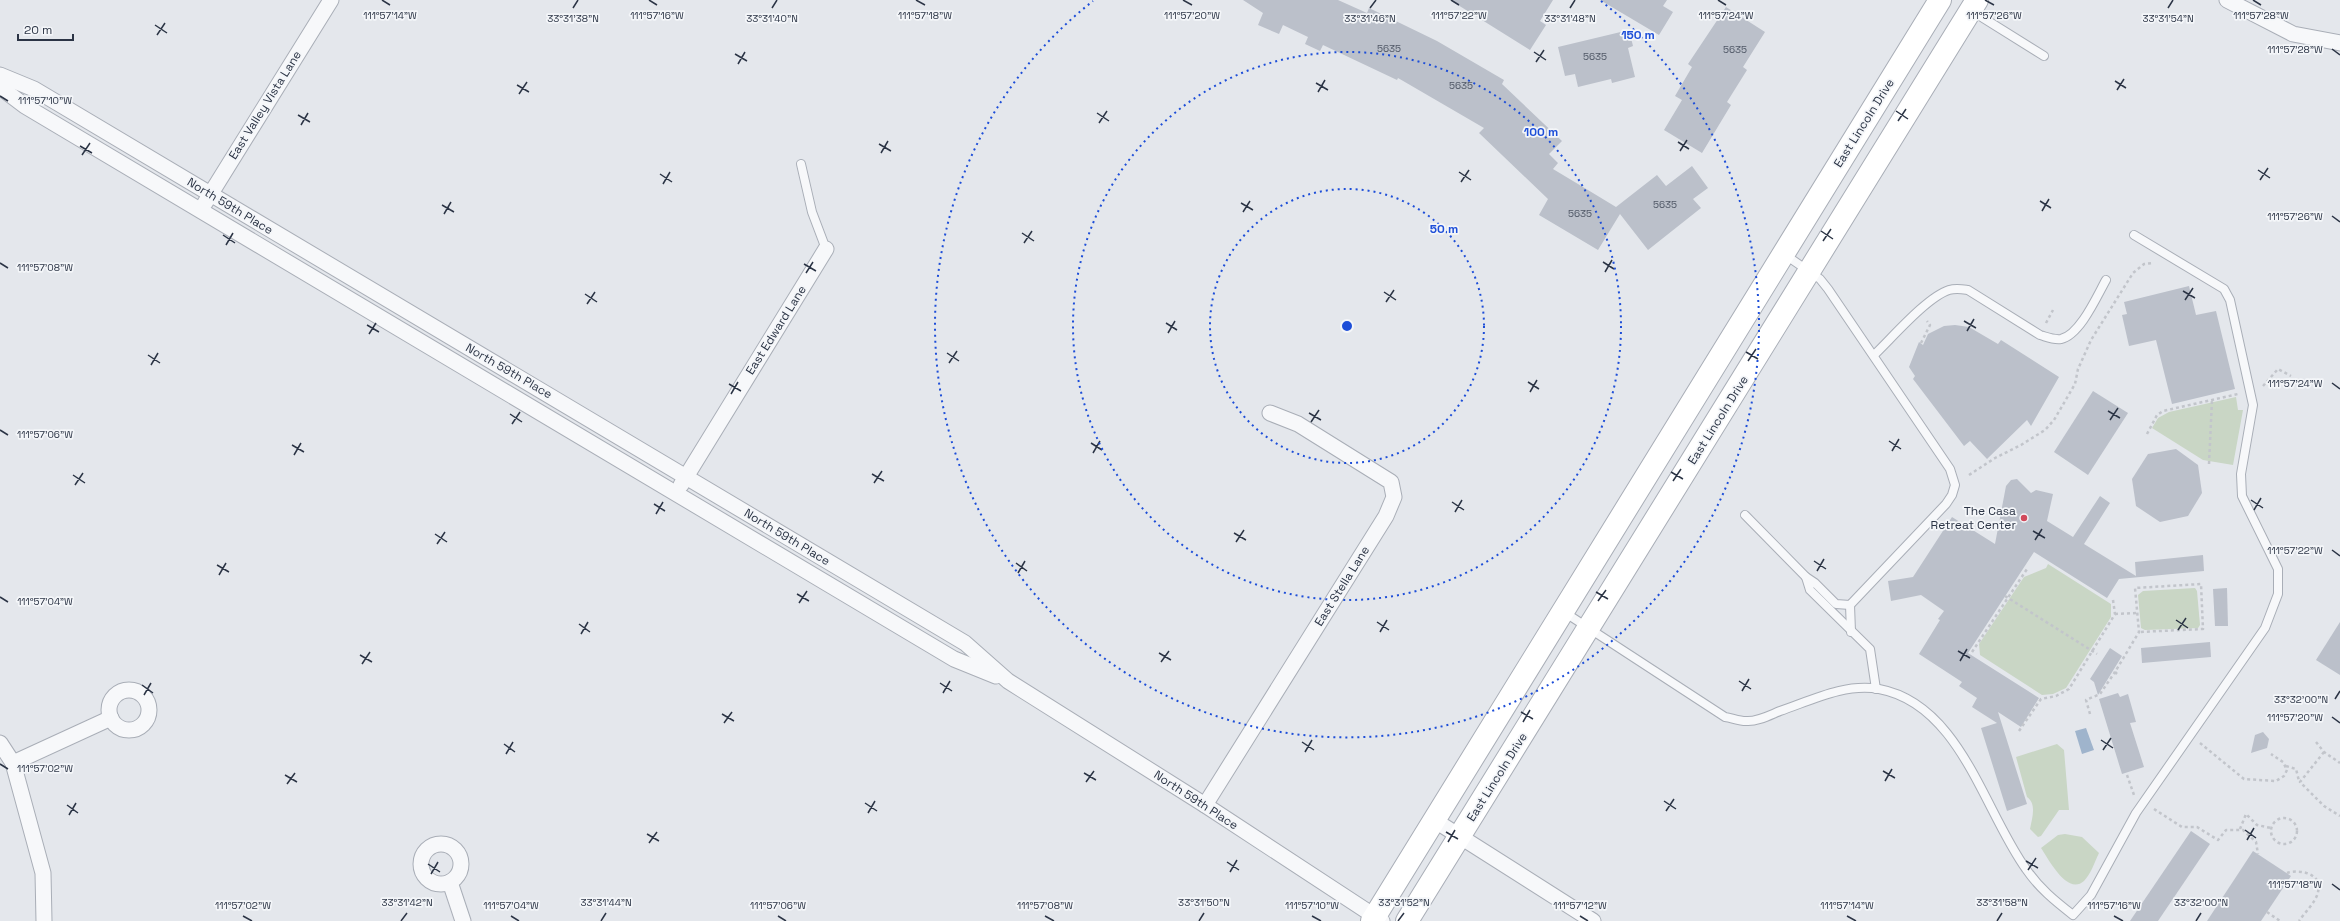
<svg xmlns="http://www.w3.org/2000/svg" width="2340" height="921" font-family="'Space Grotesk',sans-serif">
<rect width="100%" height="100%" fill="#e4e7ec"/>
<!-- green -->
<g fill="#c9d6c5">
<polygon points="2236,397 2238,410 2243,410 2233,465 2203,460 2152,428 2158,418 2169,412"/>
<polygon points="2048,564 2111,604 2111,617 2066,688 2053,694 2042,695 1980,655 1979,644 2024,577 2046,568"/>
<polygon points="2195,588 2197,591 2200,625 2198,628 2145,630 2141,628 2138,595 2143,591"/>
<path d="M 2057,744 L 2064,750 L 2069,810 L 2059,810 L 2041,836 L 2038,837 L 2030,829 C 2032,818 2037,804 2027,797 L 2016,757 Z"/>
<path d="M 2065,834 L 2082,837 L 2099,853 C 2095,861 2091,874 2084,881 C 2067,896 2048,858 2041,848 L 2058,835 Z"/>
</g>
<!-- water -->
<polygon fill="#9fb4cc" points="2086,728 2094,750 2082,754 2075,731"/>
<!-- building -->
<g fill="#bbc0ca">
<polygon points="1243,0 1338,0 1367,13 1369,8 1437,41 1504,80 1502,84 1562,141 1549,154 1558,163 1553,169 1583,187 1616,207 1657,175 1666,186 1692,166 1708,188 1693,199 1701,208 1648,250 1620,214 1598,250 1539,215 1548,199 1479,133 1484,128 1398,78 1397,80 1323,45 1320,51 1305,44 1308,37 1283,25 1279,34 1258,25 1263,13"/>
<polygon points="1450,0 1553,0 1540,21 1546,25 1530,50"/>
<polygon points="1600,0 1667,0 1663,6 1673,12 1659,35"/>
<polygon points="1726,7 1765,32 1743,67 1747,70 1727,102 1731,105 1702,153 1664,130 1682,100 1675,96 1692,67 1688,64"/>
<polygon points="1629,30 1633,46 1628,48 1635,77 1612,83 1611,79 1578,87 1575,74 1565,76 1558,47"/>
<polygon points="2189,286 2196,315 2216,311 2235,389 2172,404 2156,340 2129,346 2122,315 2127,314 2124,302"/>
<polygon points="1955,325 1969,327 1998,344 2001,340 2059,377 2031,426 2027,420 1987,459 1970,441 1964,446 1913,379 1915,376 1909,367 1919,342 1923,345 1928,334 1944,326"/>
<polygon points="2093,391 2128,413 2088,475 2054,452"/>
<polygon points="2176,449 2198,465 2202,493 2188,516 2160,522 2136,506 2132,479 2148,454"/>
<polygon points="2017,479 2031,493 2036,490 2053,494 2047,521 2073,537 2100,496 2110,503 2084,544 2136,576 2135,562 2203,555 2204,571 2119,579 2107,598 2034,552 1968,653 2039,698 2021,727 1998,712 2027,804 2007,811 1981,728 1997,723 1972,707 1977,698 1959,686 1962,682 1919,654 1940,620 1938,619 1944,611 1921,595 1891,601 1888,581 1913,577 1952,517 1995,544 2006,486 2011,480"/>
<polygon points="2227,588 2228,626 2215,626 2213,589"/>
<polygon points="2340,622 2340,675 2316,660"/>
<polygon points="2210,642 2211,657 2142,663 2141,648"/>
<polygon points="2110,648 2122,656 2098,695 2094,682 2090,679"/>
<polygon points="2118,693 2120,697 2128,694 2136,722 2130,723 2144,767 2122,774 2099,699"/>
<polygon points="2263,732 2269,739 2267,748 2251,753 2255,735"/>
<polygon points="2191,831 2210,844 2158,921 2130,921"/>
<polygon points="2253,851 2291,876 2261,921 2207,921"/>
</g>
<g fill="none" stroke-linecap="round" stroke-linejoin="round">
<defs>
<g id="service">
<polyline points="1972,11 2044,56"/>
<polyline points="801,164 812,212 826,249"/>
<polyline points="1784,254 1820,279 1828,289 1950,469 1955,485 1952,495 1946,504 1850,605 1836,604 1815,583 1806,577 1810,590 1870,649 1876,689"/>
<path d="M 1874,355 C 1892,338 1927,297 1949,290 C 1956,288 1961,289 1968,290 L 2040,335 C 2047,337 2053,340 2061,339 C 2080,335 2097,296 2106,280"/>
<polyline points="1745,515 1806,577"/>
<polyline points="1850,605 1851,632"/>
<path d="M 1564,612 L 1725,717 C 1732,718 1739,721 1746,721 C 1757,722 1770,715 1780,711 C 1812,700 1845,683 1879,689 C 1960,704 1984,811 2026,869 C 2039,888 2055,901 2073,915 L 2091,895 L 2136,813 L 2265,628 L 2278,594 L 2278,569 L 2242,496 L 2241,474 L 2253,405 L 2230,300 L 2224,289 L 2134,235"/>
</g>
<g id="minor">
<polyline points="2227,0 2293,34 2340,43"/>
<polyline points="0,75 34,89 965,643 1008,681 1205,805 1382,921"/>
<polyline points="0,87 25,106 954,659 996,676"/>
<polyline points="205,203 331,0"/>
<polyline points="681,485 826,249"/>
<circle cx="129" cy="710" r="20"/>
<polyline points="0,743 13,763 43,873 44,921"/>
<polyline points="13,763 111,718"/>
<polyline points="1205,805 1386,516 1394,497 1391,482 1298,424 1270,413"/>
<polyline points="1434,820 1593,921"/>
<circle cx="441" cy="864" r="20"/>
<polyline points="450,882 463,921"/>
</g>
<g id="secondary">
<polyline points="1372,921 1940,0"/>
<polyline points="1407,921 1977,0"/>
</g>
</defs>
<!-- service casing -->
<use href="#service" stroke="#a9aeb7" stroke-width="10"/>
<!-- minor casing -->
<use href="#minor" stroke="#a9aeb7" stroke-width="17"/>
<!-- secondary casing -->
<use href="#secondary" stroke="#a9aeb7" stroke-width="24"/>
<!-- path -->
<g stroke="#c2c5cb" stroke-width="2.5" stroke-dasharray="3 3" stroke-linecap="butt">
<polyline points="2046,323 2053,310"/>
<polyline points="1921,343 1930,325 1927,321"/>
<polyline points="2263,386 2278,369 2291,376"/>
<polyline points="2147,434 2157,415 2163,411 2238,394"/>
<polyline points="2209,464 2212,400"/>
<polyline points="1969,475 1995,458 2021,445 2045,430 2054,420 2075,384 2078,369 2091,340 2133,273 2144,264 2154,263"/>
<polyline points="2005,596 2097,654"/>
<polyline points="2115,614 2138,613"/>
<polyline points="1972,652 2027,569"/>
<polyline points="2117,674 2115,672 2139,632 2135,588 2201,584 2203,629 2139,632"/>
<polyline points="2090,714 2086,700 2100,694 2115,672"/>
<polyline points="2019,731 2041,699 2056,696 2069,689 2115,614 2113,600"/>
<polyline points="2316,742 2324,752 2340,763"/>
<polyline points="2200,743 2244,779 2276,781 2284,776 2287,770 2283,762 2271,754"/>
<polyline points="2324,752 2300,782 2324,806 2340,816"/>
<polyline points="2286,766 2296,769 2299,781"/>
<polyline points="2127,775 2134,795"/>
<polyline points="2154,809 2182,827 2197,827 2218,840 2226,830 2243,830 2256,842 2258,854"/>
<circle cx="2284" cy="831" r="13"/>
<polyline points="2240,829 2246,814 2257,825 2271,828"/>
<path d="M 2287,873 C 2299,869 2323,873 2318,892 C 2316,902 2305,912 2299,921"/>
<polyline points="2267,912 2280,921"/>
</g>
<!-- service -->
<use href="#service" stroke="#f7f8fa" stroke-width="8"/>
<!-- minor -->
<use href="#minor" stroke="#f7f8fa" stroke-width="15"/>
<!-- secondary -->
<use href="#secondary" stroke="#fff" stroke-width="22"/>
</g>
<!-- ticks -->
<path fill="none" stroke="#2b3445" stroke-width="1.5" d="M 382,0 L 390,5M 649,0 L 657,5M 916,0 L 925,5M 1183,0 L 1192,5M 1451,0 L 1459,5M 1718,0 L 1726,5M 1985,0 L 1994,5M 2253,0 L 2261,5M 573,8 L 578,0M 772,8 L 777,0M 1370,8 L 1376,0M 1570,8 L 1575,0M 2168,8 L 2173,0M 155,25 L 167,33M 157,35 L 165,23M 2332,49 L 2340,55M 1534,52 L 1546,60M 735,54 L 747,61M 1536,62 L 1544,50M 738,64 L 745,52M 2115,81 L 2126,88M 1316,83 L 1328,90M 517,85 L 529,92M 2117,90 L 2124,79M 1318,92 L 1325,80M 519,94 L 527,82M 0,96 L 8,101M 1896,111 L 1908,119M 1097,113 L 1109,121M 298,115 L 310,122M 1898,121 L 1906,109M 1099,123 L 1107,111M 301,125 L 308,113M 1678,142 L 1689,149M 879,144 L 891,151M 80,146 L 92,153M 1680,151 L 1687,140M 881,153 L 888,141M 82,155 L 90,143M 2258,170 L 2270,178M 1459,172 L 1471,180M 660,174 L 672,182M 2260,180 L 2268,168M 1461,182 L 1469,170M 663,184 L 670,172M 2040,201 L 2051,208M 1241,203 L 1253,210M 442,205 L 454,212M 2042,211 L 2049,199M 1243,212 L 1250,201M 444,214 L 451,202M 2332,216 L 2340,222M 1821,231 L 1833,239M 1022,233 L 1034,241M 223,235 L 235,243M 1823,241 L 1831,229M 1024,243 L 1032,231M 226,245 L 233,233M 1603,262 L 1614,269M 0,263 L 8,268M 804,264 L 816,271M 1605,272 L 1612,260M 806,273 L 813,262M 2183,291 L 2195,298M 1384,292 L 1396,300M 585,294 L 597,302M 2185,300 L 2193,288M 1386,302 L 1394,290M 587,304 L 595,292M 1964,321 L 1976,328M 1166,323 L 1177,330M 367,325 L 379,332M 1967,331 L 1974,319M 1168,333 L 1175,321M 369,334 L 376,323M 1746,352 L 1758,359M 947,353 L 959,361M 148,355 L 160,363M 1748,361 L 1756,349M 949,363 L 957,351M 151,365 L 158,353M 1528,382 L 1539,389M 2332,383 L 2340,389M 729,384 L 741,391M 1530,392 L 1537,380M 731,394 L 738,382M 2108,411 L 2120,418M 1309,413 L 1321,420M 510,414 L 522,422M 2110,420 L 2118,408M 1311,422 L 1319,410M 512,424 L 520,412M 0,430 L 8,435M 1889,441 L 1901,449M 1091,443 L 1102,450M 292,445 L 304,452M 1892,451 L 1899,439M 1093,453 L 1100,441M 294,455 L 301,443M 1671,472 L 1683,479M 872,474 L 884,481M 73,475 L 85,483M 1673,481 L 1681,469M 874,483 L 882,471M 75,485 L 83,473M 2251,500 L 2263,508M 1452,502 L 1464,510M 654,504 L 665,511M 2254,510 L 2261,498M 1455,512 L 1462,500M 656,514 L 663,502M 2033,531 L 2045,538M 1234,533 L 1246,540M 435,534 L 447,542M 2035,540 L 2042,529M 1236,542 L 1244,530M 437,544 L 445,532M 2332,550 L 2340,556M 1814,561 L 1826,569M 1016,563 L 1027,571M 217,565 L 229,572M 1817,571 L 1824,559M 1018,573 L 1025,561M 219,575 L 226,563M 1596,592 L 1608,599M 797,594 L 809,601M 0,597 L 8,602M 1598,601 L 1606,590M 799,603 L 807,591M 2176,620 L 2188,628M 1377,622 L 1389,630M 579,624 L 590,632M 2178,630 L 2186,618M 1380,632 L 1387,620M 581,634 L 588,622M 1958,651 L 1970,658M 1159,653 L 1171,660M 360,655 L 372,662M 1960,661 L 1967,649M 1161,662 L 1169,651M 362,664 L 370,652M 1739,681 L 1751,689M 940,683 L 952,691M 142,685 L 153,693M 1742,691 L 1749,679M 943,693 L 950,681M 144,695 L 151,683M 2335,699 L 2340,691M 1521,712 L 1533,719M 722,714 L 734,721M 2332,717 L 2340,723M 1523,722 L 1530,710M 724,723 L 732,712M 2101,740 L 2113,748M 1302,742 L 1314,750M 504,744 L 515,752M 2103,750 L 2111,738M 1305,752 L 1312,740M 506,754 L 513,742M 0,764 L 8,769M 1883,771 L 1895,778M 1084,773 L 1096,780M 285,775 L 297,782M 1885,781 L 1892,769M 1086,782 L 1094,771M 287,784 L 295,773M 1664,801 L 1676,809M 865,803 L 877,811M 67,805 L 78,813M 1666,811 L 1674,799M 868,813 L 875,801M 69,815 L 76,803M 2245,830 L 2256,838M 1446,832 L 1458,839M 647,834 L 659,841M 2247,840 L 2254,828M 1448,842 L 1455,830M 649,843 L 657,832M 2026,861 L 2038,868M 1227,862 L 1239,870M 428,864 L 440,872M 2028,870 L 2036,858M 1230,872 L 1237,860M 431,874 L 438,862M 2332,884 L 2340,890M 243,916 L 252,921M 511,916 L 519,921M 778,916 L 786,921M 1045,916 L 1054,921M 1312,916 L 1321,921M 1580,916 L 1588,921M 1847,916 L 1856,921M 2114,916 L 2123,921M 401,921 L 407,913M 601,921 L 606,913M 1199,921 L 1204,913M 1398,921 L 1404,913M 1997,921 L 2002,913M 2196,921 L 2201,913"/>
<!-- distance rings -->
<g fill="none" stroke="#1d4ed8" stroke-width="2" stroke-dasharray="2 4">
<circle cx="1347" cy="326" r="137"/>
<circle cx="1347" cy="326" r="274"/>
<path d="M1601 1A412 412 0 1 1 1093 1"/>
</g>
<!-- markers -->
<circle fill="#d1495b" stroke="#f4f6f9" stroke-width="1.5" cx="2024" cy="518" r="4"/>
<g text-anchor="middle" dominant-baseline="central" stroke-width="3.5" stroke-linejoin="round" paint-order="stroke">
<!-- number labels -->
<g font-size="10" fill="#4f5766">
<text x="1389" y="48">5635</text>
<text x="1735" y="49">5635</text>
<text x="1595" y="56">5635</text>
<text x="1461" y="85">5635</text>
<text x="1665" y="204">5635</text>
<text x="1580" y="213">5635</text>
</g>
<!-- street labels -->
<g font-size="12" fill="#2b3445" stroke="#f4f6f9">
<text transform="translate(265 105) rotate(-58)">East Valley Vista Lane</text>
<text transform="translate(1864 123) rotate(-58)">East Lincoln Drive</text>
<text transform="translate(230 206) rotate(31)">North 59th Place</text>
<text transform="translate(776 330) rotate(-58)">East Edward Lane</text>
<text transform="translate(509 371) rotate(30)">North 59th Place</text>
<text transform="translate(1718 420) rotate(-58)">East Lincoln Drive</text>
<text transform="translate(787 537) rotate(31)">North 59th Place</text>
<text transform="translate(1342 586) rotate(-58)">East Stella Lane</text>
<text transform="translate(1497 777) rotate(-58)">East Lincoln Drive</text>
<text transform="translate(1196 800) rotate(33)">North 59th Place</text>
</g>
<!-- poi labels -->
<g font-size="12" fill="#2b3445" stroke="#f4f6f9" text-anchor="end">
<text x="2016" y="511">The Casa<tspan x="2016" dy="14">Retreat Center</tspan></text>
</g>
</g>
<g font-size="10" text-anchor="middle" fill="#2b3445" stroke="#f4f6f9" stroke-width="3.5" stroke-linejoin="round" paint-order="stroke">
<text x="390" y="19">111°57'14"W</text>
<text x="657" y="19">111°57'16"W</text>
<text x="925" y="19">111°57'18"W</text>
<text x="1192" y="19">111°57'20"W</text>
<text x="1459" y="19">111°57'22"W</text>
<text x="1726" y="19">111°57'24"W</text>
<text x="1994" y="19">111°57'26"W</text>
<text x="2261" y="19">111°57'28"W</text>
<text x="573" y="22">33°31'38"N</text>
<text x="772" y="22">33°31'40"N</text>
<text x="1370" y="22">33°31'46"N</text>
<text x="1570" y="22">33°31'48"N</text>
<text x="2168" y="22">33°31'54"N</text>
<text x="2295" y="53">111°57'28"W</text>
<text x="45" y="104">111°57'10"W</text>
<text x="2295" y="220">111°57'26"W</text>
<text x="45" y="271">111°57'08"W</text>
<text x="2295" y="387">111°57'24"W</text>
<text x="45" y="438">111°57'06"W</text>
<text x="2295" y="554">111°57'22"W</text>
<text x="45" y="605">111°57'04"W</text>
<text x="2301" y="703">33°32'00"N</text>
<text x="2295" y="721">111°57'20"W</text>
<text x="45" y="772">111°57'02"W</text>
<text x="2295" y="888">111°57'18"W</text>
<text x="407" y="906">33°31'42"N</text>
<text x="606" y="906">33°31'44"N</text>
<text x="1204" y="906">33°31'50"N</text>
<text x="1404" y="906">33°31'52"N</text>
<text x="2002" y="906">33°31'58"N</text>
<text x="2201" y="906">33°32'00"N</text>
<text x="243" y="909">111°57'02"W</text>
<text x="511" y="909">111°57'04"W</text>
<text x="778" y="909">111°57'06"W</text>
<text x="1045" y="909">111°57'08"W</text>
<text x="1312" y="909">111°57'10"W</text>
<text x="1580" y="909">111°57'12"W</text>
<text x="1847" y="909">111°57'14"W</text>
<text x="2114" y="909">111°57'16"W</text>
</g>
<circle cx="1347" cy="326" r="6" fill="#1d4ed8" stroke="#f4f6f9" stroke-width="2"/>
<g font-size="12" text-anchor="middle" font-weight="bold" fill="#1d4ed8" stroke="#f4f6f9" stroke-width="3.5" stroke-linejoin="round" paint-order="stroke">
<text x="1638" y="39">150 m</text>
<text x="1541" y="136">100 m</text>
<text x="1444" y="233">50 m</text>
</g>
<!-- scale -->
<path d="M18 34v6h55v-6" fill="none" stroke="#2b3445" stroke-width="2"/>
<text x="24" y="34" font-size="12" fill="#2b3445" stroke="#f4f6f9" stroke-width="3" paint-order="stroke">20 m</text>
</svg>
